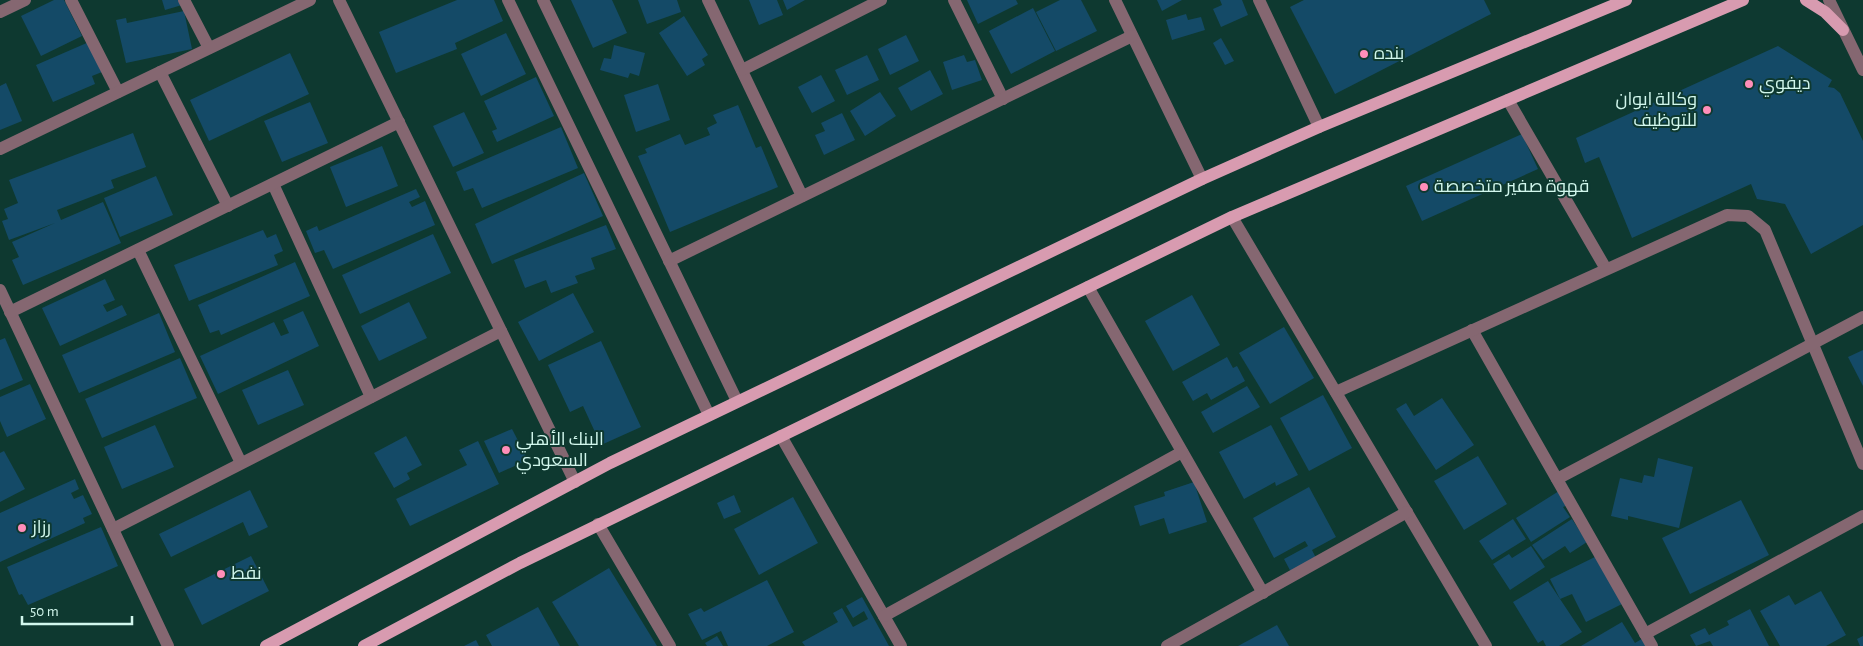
<svg xmlns="http://www.w3.org/2000/svg" width="1863" height="646" font-family="'Alegreya Sans',Cairo,sans-serif">
<rect width="100%" height="100%" fill="#0e3930"/>
<!-- building -->
<g fill="#144a67">
<polygon points="54,0 64,0 82,36 41,56 21,16"/>
<polygon points="162,0 180,0 182,5 165,10"/>
<polygon points="457,0 494,0 503,21 455,43 457,49 396,73 379,32"/>
<polygon points="571,0 612,0 627,33 593,48"/>
<polygon points="638,0 677,0 681,12 647,24"/>
<polygon points="749,0 777,0 783,15 759,25"/>
<polygon points="783,0 805,0 787,10"/>
<polygon points="967,0 1016,0 1018,4 978,24"/>
<polygon points="1060,0 1081,0 1097,31 1056,51 1036,12"/>
<polygon points="1157,0 1182,0 1162,11"/>
<polygon points="1220,0 1242,0 1248,15 1221,27 1213,9 1222,5"/>
<polygon points="1304,0 1484,0 1491,14 1335,94 1290,7"/>
<polygon points="1033,8 1055,51 1011,74 989,31"/>
<polygon points="184,11 192,49 126,63 116,20 126,18 127,23"/>
<polygon points="1186,14 1188,20 1201,17 1205,30 1172,40 1166,20"/>
<polygon points="684,16 708,55 702,59 705,65 687,76 659,33"/>
<polygon points="506,33 526,74 481,96 461,54"/>
<polygon points="906,35 919,61 890,75 878,49"/>
<polygon points="1221,38 1234,61 1225,65 1213,43"/>
<polygon points="89,42 102,72 92,76 95,84 53,102 36,65"/>
<polygon points="614,45 645,53 639,76 630,73 628,78 600,70 604,58 611,59"/>
<polygon points="1778,46 1832,80 1828,87 1834,88 1840,93 1863,141 1863,225 1811,254 1785,204 1757,199 1751,184 1632,238 1599,157 1585,163 1576,138"/>
<polygon points="290,53 309,94 209,141 190,100"/>
<polygon points="867,55 879,80 847,95 835,70"/>
<polygon points="964,55 967,62 975,60 982,80 952,90 943,62"/>
<polygon points="930,70 943,94 911,111 898,88"/>
<polygon points="821,75 835,101 812,113 798,87"/>
<polygon points="536,77 554,116 497,142 492,131 497,129 484,101"/>
<polygon points="6,83 22,121 0,130 0,86"/>
<polygon points="658,84 670,120 636,132 624,95"/>
<polygon points="880,92 896,116 865,136 850,111"/>
<polygon points="310,102 328,143 282,162 264,121"/>
<polygon points="738,105 756,148 761,146 778,187 670,232 638,156 647,153 645,149 680,134 685,145 710,135 707,128 717,123 713,115"/>
<polygon points="464,112 484,153 453,167 433,126"/>
<polygon points="842,113 855,140 824,155 815,135 825,131 821,123"/>
<polygon points="561,127 578,168 482,208 473,188 464,191 456,172"/>
<polygon points="133,133 146,167 111,180 114,188 57,210 61,220 103,202 121,243 23,285 12,260 19,257 12,242 55,223 9,240 2,221 8,219 4,209 18,203 9,180"/>
<polygon points="1522,134 1538,169 1422,221 1406,186"/>
<polygon points="382,146 398,186 346,207 330,167"/>
<polygon points="584,173 603,216 492,264 475,224"/>
<polygon points="156,176 173,215 120,237 104,198"/>
<polygon points="416,189 420,197 409,202 412,207 425,201 435,225 333,269 324,250 315,253 306,231 317,226 319,231"/>
<polygon points="606,225 616,249 591,258 595,269 575,276 578,283 551,293 546,280 525,288 514,260"/>
<polygon points="263,230 267,238 276,234 283,251 274,255 278,265 189,301 174,265"/>
<polygon points="433,234 451,273 360,314 342,275"/>
<polygon points="295,262 310,296 221,335 219,330 210,333 198,305"/>
<polygon points="105,279 115,300 103,305 107,312 122,305 127,315 60,346 42,308"/>
<polygon points="573,293 594,332 539,361 518,322"/>
<polygon points="1192,295 1220,345 1173,371 1145,321"/>
<polygon points="409,302 427,338 379,361 361,326"/>
<polygon points="303,311 319,346 218,394 200,356 274,322 281,336 289,333 283,320"/>
<polygon points="159,313 175,352 79,393 62,355"/>
<polygon points="1284,327 1314,378 1270,404 1239,353"/>
<polygon points="5,338 23,380 0,390 0,340"/>
<polygon points="601,341 641,427 601,445 583,406 570,412 548,365"/>
<polygon points="1863,350 1863,386 1848,357"/>
<polygon points="1227,357 1233,368 1237,366 1245,381 1211,400 1207,393 1193,401 1182,382"/>
<polygon points="180,358 197,398 102,438 85,399"/>
<polygon points="288,370 304,405 258,425 242,390"/>
<polygon points="30,384 46,419 7,437 0,421 0,397"/>
<polygon points="1247,386 1260,407 1213,433 1201,412"/>
<polygon points="1323,395 1352,448 1309,471 1280,418"/>
<polygon points="1442,398 1474,445 1436,470 1396,409 1406,403 1414,416"/>
<polygon points="155,425 174,467 122,489 104,447"/>
<polygon points="1271,425 1298,475 1276,486 1275,482 1244,499 1219,452"/>
<polygon points="512,429 528,460 499,473 484,441"/>
<polygon points="406,436 422,465 407,473 410,479 394,488 374,453"/>
<polygon points="478,441 499,484 410,526 396,499 467,465 459,450"/>
<polygon points="4,451 25,489 0,502 0,453"/>
<polygon points="1478,456 1507,504 1464,530 1434,481"/>
<polygon points="1658,458 1693,467 1679,528 1628,516 1628,520 1611,516 1620,478 1642,483 1644,475 1654,477"/>
<polygon points="75,479 79,489 71,493 74,499 83,495 92,514 83,518 85,523 0,562 0,513"/>
<polygon points="1194,482 1207,522 1169,534 1164,518 1140,526 1134,506 1165,496 1164,492"/>
<polygon points="1309,487 1336,537 1312,550 1317,560 1292,574 1284,559 1308,546 1305,541 1274,558 1253,518"/>
<polygon points="250,490 268,527 249,536 243,522 171,557 159,534"/>
<polygon points="1559,491 1568,505 1563,507 1570,517 1531,542 1516,518"/>
<polygon points="734,495 741,512 724,519 717,503"/>
<polygon points="793,497 818,543 759,575 734,529"/>
<polygon points="1741,500 1769,555 1690,594 1662,538"/>
<polygon points="1513,519 1526,539 1492,560 1479,541"/>
<polygon points="1572,519 1587,542 1570,553 1565,546 1543,560 1532,545"/>
<polygon points="101,527 118,566 28,605 22,594 19,595 7,567"/>
<polygon points="1531,546 1545,567 1510,590 1493,564 1509,554 1512,558"/>
<polygon points="1599,555 1626,602 1586,622 1572,594 1560,599 1550,579"/>
<polygon points="251,556 269,591 202,625 184,589"/>
<polygon points="609,568 657,646 579,646 552,602"/>
<polygon points="767,580 794,632 767,646 728,646 721,631 702,640 688,614 701,608 704,612"/>
<polygon points="1548,581 1582,632 1559,646 1546,646 1543,640 1538,643 1513,602"/>
<polygon points="1821,591 1846,635 1826,646 1780,646 1760,611 1789,595 1795,605"/>
<polygon points="862,597 889,646 805,646 802,642 838,622 833,613 842,608 853,627 868,619 864,611 853,618 846,606"/>
<polygon points="538,607 560,646 492,646 486,635"/>
<polygon points="1750,609 1769,646 1713,646 1710,641 1696,646 1690,635 1705,628 1709,635 1729,625 1727,621"/>
<polygon points="1622,622 1635,643 1645,637 1650,646 1581,646"/>
<polygon points="1277,625 1289,646 1238,646"/>
<polygon points="717,636 723,646 707,646 705,643"/>
<polygon points="1863,636 1863,646 1860,646 1857,639"/>
<polygon points="476,640 479,646 464,646"/>
</g>
<g fill="none" stroke-linecap="round" stroke-linejoin="round">
<!-- minor -->
<g stroke="#856771" stroke-width="12">
<polyline points="71,0 118,92"/>
<polyline points="184,0 209,48"/>
<polyline points="339,0 575,482"/>
<polyline points="508,0 709,415"/>
<polyline points="543,0 737,401"/>
<polyline points="708,0 802,196"/>
<polyline points="954,0 1003,99"/>
<polyline points="1115,0 1202,179"/>
<polyline points="1259,0 1319,127"/>
<polyline points="1829,0 1863,70"/>
<polyline points="0,12 25,0"/>
<polyline points="742,70 881,0"/>
<polyline points="160,72 228,206"/>
<polyline points="1508,100 1606,269"/>
<polyline points="0,149 310,0"/>
<polyline points="273,184 371,397"/>
<polyline points="1232,217 1486,646"/>
<polyline points="138,250 241,463"/>
<polyline points="669,261 1132,36"/>
<polyline points="1088,287 1263,593"/>
<polyline points="0,290 168,646"/>
<polyline points="10,312 399,122"/>
<polyline points="1472,330 1652,646"/>
<polyline points="1336,392 1727,215 1748,216 1765,230 1863,464"/>
<polyline points="781,436 901,646"/>
<polyline points="1557,479 1863,317"/>
<polyline points="598,524 670,646"/>
<polyline points="113,529 501,331"/>
<polyline points="884,616 1182,452"/>
<polyline points="1645,634 1863,516"/>
<polyline points="1167,646 1407,512"/>
</g>
<!-- major -->
<g stroke="#d89bb0" stroke-width="12">
<polyline points="1806,0 1825,12 1843,30"/>
<polyline points="266,646 610,463 1202,179 1319,127 1626,0"/>
<polyline points="364,646 520,563 1232,217 1743,0"/>
</g>
</g>
<!-- markers -->
<g fill="#ff8eb9" stroke="#0e3930" stroke-width="2">
<circle cx="1364" cy="54" r="5"/>
<circle cx="1749" cy="84" r="5"/>
<circle cx="1707" cy="110" r="5"/>
<circle cx="1424" cy="187" r="5"/>
<circle cx="506" cy="450" r="5"/>
<circle cx="22" cy="528" r="5"/>
<circle cx="221" cy="574" r="5"/>
</g>
<g text-anchor="middle" dominant-baseline="central" stroke-width="4" stroke-linejoin="round" paint-order="stroke">
<!-- poi labels -->
<g font-size="18" fill="#d2f7ed" stroke="#0e3930" text-anchor="start">
<text x="1374" y="54">بنده</text>
<text x="1759" y="84">ديفوي</text>
<text x="1697" y="100" text-anchor="end">وكالة ايوان<tspan x="1697" dy="21">للتوظيف</tspan></text>
<text x="1434" y="187">قهوة صفير متخصصة</text>
<text x="516" y="440">البنك الأهلي<tspan x="516" dy="21">السعودي</tspan></text>
<text x="32" y="528">رزاز</text>
<text x="231" y="574">نفط</text>
</g>
</g>
<!-- scale -->
<path d="M22 616v8h110v-8" fill="none" stroke="#d2f7ed" stroke-width="2.5"/>
<text x="30" y="616" font-size="15" fill="#d2f7ed" stroke="#0e3930" stroke-width="4" paint-order="stroke">50 m</text>
</svg>
